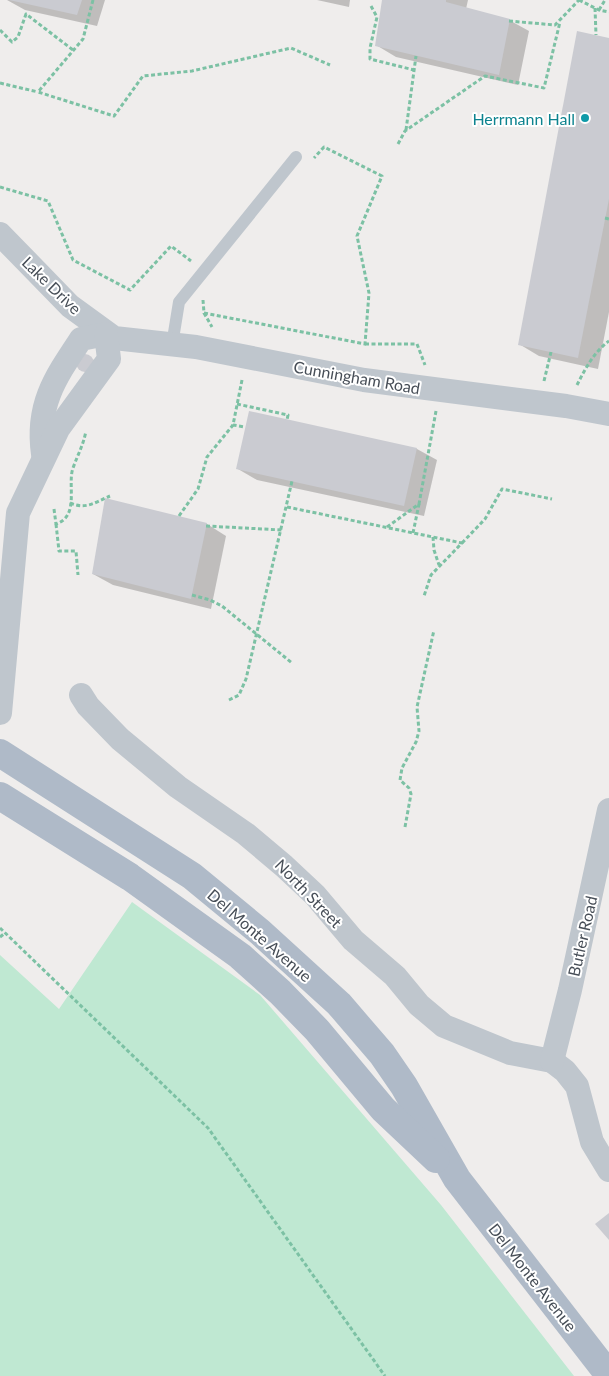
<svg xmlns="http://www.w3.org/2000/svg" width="609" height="1376" font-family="Lato,sans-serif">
<rect width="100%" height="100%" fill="#efedec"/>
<!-- green -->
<polygon fill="#bfe8d2" points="132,902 260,995 441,1205 574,1376 0,1376 0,955 59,1009"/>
<!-- shadow -->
<g fill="#0003">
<polygon points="7,0 105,0 97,26 25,10"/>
<polygon points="317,0 350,0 349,7"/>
<polygon points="384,0 468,0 466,9 509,20 529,31 518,85 396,57 376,45"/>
<polygon points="609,39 609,312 598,369 539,356 519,344"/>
<polygon points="87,356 97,362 89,374 79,367 77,361 81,357"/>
<polygon points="250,412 417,449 437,460 424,516 257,480 238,469"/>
<polygon points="207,524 226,536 211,609 113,585 93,574"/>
</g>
<!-- building -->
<g fill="#cacbd1">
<polygon points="9,0 82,0 77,15"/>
<polygon points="382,0 446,0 446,2 510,19 499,75 375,46"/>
<polygon points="577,31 609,38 609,199 578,358 518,345"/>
<circle cx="85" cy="363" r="9"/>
<polygon points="249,411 417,448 404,506 236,469"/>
<polygon points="105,498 207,523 191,599 92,574"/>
<polygon points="609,1213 609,1240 595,1224"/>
</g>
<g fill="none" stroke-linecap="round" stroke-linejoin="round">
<!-- path -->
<g stroke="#7cc1a4" stroke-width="3" stroke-dasharray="4 2.5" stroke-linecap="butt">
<polyline points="93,0 83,39 38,92 114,116 143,76 192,71 291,48 330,65"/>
<polyline points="579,0 599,10 609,12"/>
<polyline points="371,6 377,17 370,48 370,59 414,70"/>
<polyline points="595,8 596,35"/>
<polyline points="599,10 605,0"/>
<polyline points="509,21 555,25 579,0"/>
<polyline points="0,30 12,42 18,37 26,14 73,50"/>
<polyline points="0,83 38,92"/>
<polyline points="406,130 416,56"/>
<polyline points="398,144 405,131 485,76 544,88 560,22"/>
<polyline points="0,187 48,201 73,260 130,290 171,246 191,261"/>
<polyline points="605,218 609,219"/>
<polyline points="203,300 204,313 212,327"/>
<polyline points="204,313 365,344 369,293 357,236 382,176 324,147 314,158"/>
<polyline points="365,344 417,344 425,365"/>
<polyline points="242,380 233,425 245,427"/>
<polyline points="544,381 551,352"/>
<path d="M 577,385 C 585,369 594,352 609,341"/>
<polyline points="237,404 288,415 287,420"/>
<path d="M 70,503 C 87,510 95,502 110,496"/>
<polyline points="287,507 462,543 431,575 424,596"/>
<path d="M 54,509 L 56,524 C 80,516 67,485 73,468 C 78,454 83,446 86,431"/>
<polyline points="179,516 198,489 207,457 233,425"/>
<polyline points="56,524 59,551 76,551 78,575"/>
<polyline points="206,526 282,530"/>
<polyline points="387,527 419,504 436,411"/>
<polyline points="413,533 419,504"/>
<polyline points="433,537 434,550 439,565"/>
<polyline points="462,543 485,519 502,489 552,499"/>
<polyline points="192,595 210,600 222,606 292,663"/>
<polyline points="229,700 239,695 246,679 292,481"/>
<polyline points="405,827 411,794 409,788 400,780 402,768 416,742 419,731 417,707 434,630"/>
<polyline points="0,928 208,1128 385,1376"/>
<polyline points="0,937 5,933"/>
</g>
<!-- service -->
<polyline stroke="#bfc6cd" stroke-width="12" points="172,345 179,302 296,157"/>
<!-- minor -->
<g stroke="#bfc6cd" stroke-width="24">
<polyline points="0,234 70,306 114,338 196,347 364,380 566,406 609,414"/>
<path d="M 43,454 C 36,405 55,378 81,339 L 106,334"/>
<polyline points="81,695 88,706 120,739 178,787 246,834 284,866 315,895 353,940 395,976 419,1005 444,1026 510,1053 552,1061 565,1071 577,1086 592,1142 609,1170"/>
<polyline points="0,713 18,513 58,429 109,359 106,334"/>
<polyline points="552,1061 570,990 609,810"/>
</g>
<!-- primary -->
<g stroke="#afbac8" stroke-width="28">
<polyline points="0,753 192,876 260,932 339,1004 382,1054 404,1086 457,1179 609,1375"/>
<polyline points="0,796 130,877 240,956 280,992 317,1030 383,1109 436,1159"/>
</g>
</g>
<!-- markers -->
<circle fill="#0f9aa8" stroke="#fff" stroke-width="2" cx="585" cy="118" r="5"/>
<g text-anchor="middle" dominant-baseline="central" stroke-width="4" stroke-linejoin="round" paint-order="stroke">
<!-- culture labels -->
<g font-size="16" fill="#0d838f" stroke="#fff" text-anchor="end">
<text x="575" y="118">Herrmann Hall</text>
</g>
<!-- street labels -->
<g font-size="16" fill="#474e57" stroke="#fff">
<text transform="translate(52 285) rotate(44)">Lake Drive</text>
<text transform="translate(357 377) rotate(10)">Cunningham Road</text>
<text transform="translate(309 893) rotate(46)">North Street</text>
<text transform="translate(260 935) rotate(41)">Del Monte Avenue</text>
<text transform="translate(582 936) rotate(-77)">Butler Road</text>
<text transform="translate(533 1277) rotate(52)">Del Monte Avenue</text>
</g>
</g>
</svg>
